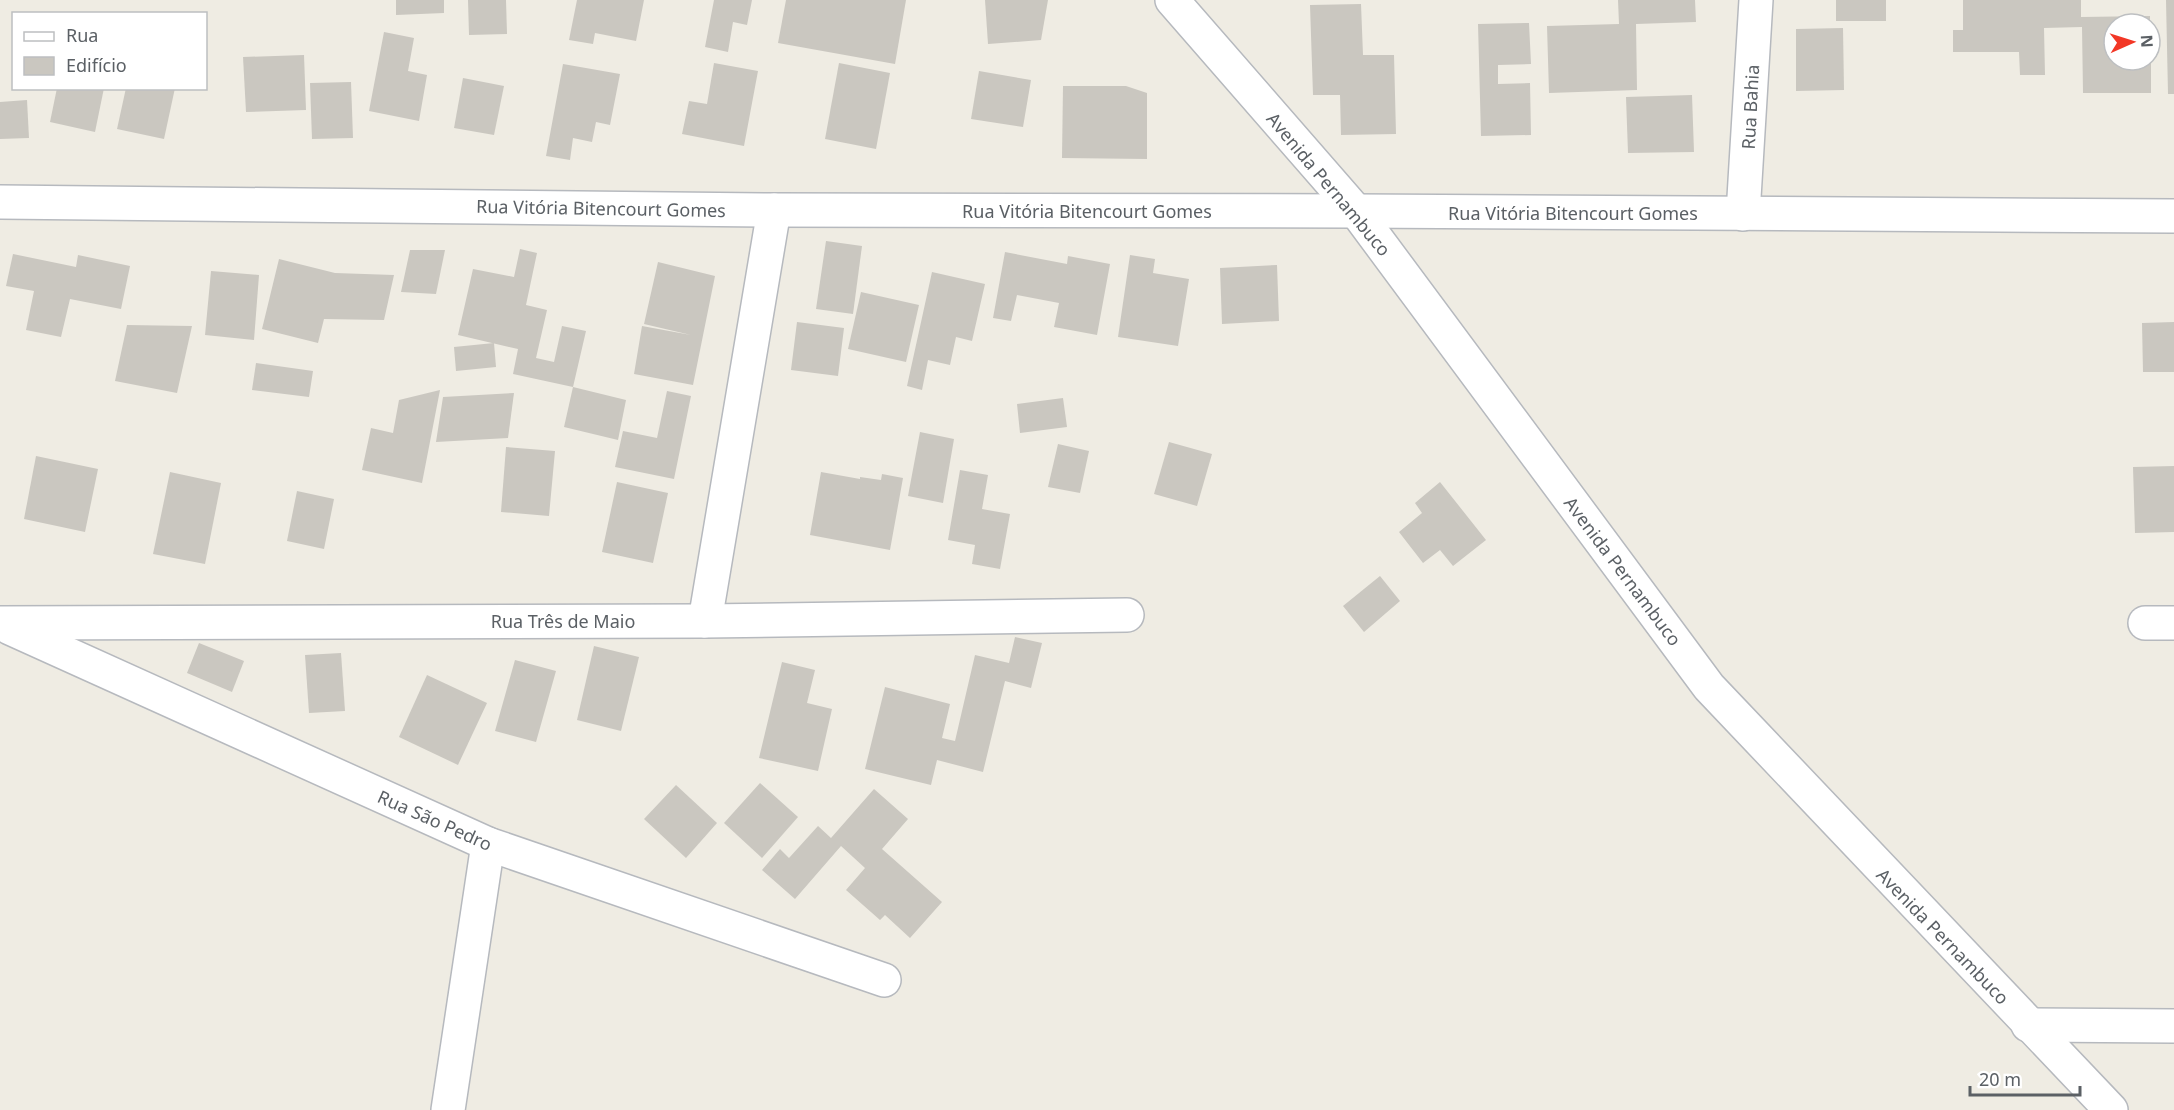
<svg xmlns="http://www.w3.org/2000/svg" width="2174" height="1110" font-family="'Noto Sans',sans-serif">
<rect width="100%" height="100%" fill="#efece3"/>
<!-- building -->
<g fill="#cac7c0">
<polygon points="396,0 444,0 444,13 396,15"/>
<polygon points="468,0 506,0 507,34 469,35"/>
<polygon points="577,0 644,0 636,41 595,33 593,44 569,40"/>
<polygon points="714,0 752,0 747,25 733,22 728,52 705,47"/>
<polygon points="786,0 906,0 895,64 778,43"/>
<polygon points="985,0 1048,0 1041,40 988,44"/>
<polygon points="1618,0 1695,0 1696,22 1636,24 1637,90 1549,93 1547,26 1619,24"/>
<rect x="1836" y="0" width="50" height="21"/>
<polygon points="1963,0 2081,0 2081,17 2150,16 2150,24 2114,24 2114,60 2151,60 2151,93 2083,93 2082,27 2044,28 2045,75 2020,75 2019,52 1953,52 1953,30 1963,30"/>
<polygon points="2166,0 2174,0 2174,94 2168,94"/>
<polygon points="1361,4 1363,55 1394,55 1396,134 1341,135 1340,95 1313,95 1310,5"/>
<polygon points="1529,23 1531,64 1498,65 1498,84 1530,83 1531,135 1481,136 1478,24"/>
<polygon points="1843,28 1844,90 1796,91 1796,29"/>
<polygon points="384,32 414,38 408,71 427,75 419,121 369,111"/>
<polygon points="304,55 306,110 246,112 243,57"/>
<polygon points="714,63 758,71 744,146 682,134 689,101 707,104"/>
<polygon points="839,63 890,73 876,149 825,139"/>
<polygon points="563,64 620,74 610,125 596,122 592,142 573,138 570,160 546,156"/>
<polygon points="979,71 1031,80 1023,127 971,119"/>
<polygon points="463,78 504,86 494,135 454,128"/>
<polygon points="351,82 353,138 312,139 310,83"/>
<polygon points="1063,86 1126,86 1147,93 1147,159 1062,158"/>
<polygon points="57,88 104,88 95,132 50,122"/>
<polygon points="126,88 175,88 164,139 117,129"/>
<polygon points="1692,95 1694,152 1628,153 1626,97"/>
<polygon points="27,100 29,138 0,139 0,102"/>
<polygon points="826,241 862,246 853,314 816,309"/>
<polygon points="520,249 537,253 526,305 547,310 536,358 554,362 562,326 586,331 573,387 513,374 518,349 458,335 473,269 514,277"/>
<polygon points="410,250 445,250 436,294 401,292"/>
<polygon points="1005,252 1067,264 1068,256 1110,264 1097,335 1054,327 1059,303 1017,295 1011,321 993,318"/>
<polygon points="13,254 76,267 78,255 130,266 121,309 70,299 61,337 26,330 34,291 6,286"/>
<polygon points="1130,255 1155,259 1153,273 1189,279 1178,346 1118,337"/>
<polygon points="279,259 335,273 394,275 384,320 324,319 318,343 262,329"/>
<polygon points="658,262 715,276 693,385 634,374 642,326 691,335 644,324"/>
<polygon points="1277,265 1279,321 1222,324 1220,268"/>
<polygon points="211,271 259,275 254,340 205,335"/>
<polygon points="932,272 985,284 972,341 956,337 950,365 928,360 922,390 907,386"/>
<polygon points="861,292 919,305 906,362 848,349"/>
<polygon points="797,322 844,328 838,376 791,370"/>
<polygon points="2174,322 2174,372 2143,372 2142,323"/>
<polygon points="127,325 192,326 177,393 115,381"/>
<polygon points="494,343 496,367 456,371 454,347"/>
<polygon points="256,363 313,371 309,397 252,390"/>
<polygon points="573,387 626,400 618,440 564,427"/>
<polygon points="440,390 422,483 362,470 371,428 393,433 399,400"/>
<polygon points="667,391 691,396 674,479 615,467 623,431 657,438"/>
<polygon points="514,393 508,438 436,442 443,397"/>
<polygon points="1063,398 1067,427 1020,433 1017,404"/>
<polygon points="920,432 954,439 943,503 908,496"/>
<polygon points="1169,442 1212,454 1197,506 1154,494"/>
<polygon points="1058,444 1089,451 1080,493 1048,487"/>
<polygon points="506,447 555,451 549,516 501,512"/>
<polygon points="36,456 98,469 85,532 24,519"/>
<polygon points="2174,466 2174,532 2135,533 2133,467"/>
<polygon points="960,470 988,475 982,509 1010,514 1000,569 972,564 975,545 948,540"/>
<polygon points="170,472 221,483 205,564 153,554"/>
<polygon points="821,472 860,479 860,477 881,480 882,474 903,478 890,550 810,535"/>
<polygon points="617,482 668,493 653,563 602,552"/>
<polygon points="1440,482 1486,540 1453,566 1440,550 1423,563 1399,532 1422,513 1415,503"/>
<polygon points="297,491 334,499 324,549 287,541"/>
<polygon points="1380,576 1400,601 1364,632 1343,606"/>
<polygon points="1015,637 1042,643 1031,688 1005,681 983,772 937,760 931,785 865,769 885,687 950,704 942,738 955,741 975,655 1009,663"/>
<polygon points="199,643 244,661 232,692 187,673"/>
<polygon points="594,646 639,657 621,731 577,720"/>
<polygon points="341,653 345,711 309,713 305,655"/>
<polygon points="515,660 556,671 536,742 495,731"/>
<polygon points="782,662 815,670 807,703 832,709 818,771 759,758"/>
<polygon points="427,675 487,703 458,765 399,737"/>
<polygon points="760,783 798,817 762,858 724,823"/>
<polygon points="676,785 717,823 686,858 644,819"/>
<polygon points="874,789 908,819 882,849 942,902 910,938 885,915 880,920 846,890 865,868 841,846 795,899 762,870 780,849 789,858 818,826 831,838"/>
</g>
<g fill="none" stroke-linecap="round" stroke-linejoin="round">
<defs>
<g id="minor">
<polyline points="1172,0 1356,211 1709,687 2111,1110"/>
<polyline points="0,202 774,210 1356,211 2174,216"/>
<polyline points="1743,214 1756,0"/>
<polyline points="705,621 774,210"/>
<polyline points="0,623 705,621 1127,615"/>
<polyline points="2145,623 2174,623"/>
<polyline points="10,628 488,844 884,980"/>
<polyline points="2028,1025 2174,1026"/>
<polyline points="448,1110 488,844"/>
</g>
</defs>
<!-- minor casing -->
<use href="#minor" stroke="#b6b9be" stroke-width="36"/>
<!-- minor -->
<use href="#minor" stroke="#fff" stroke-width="33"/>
</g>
<g text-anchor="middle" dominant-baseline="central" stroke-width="4.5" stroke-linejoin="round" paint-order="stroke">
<!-- street labels -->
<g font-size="18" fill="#5b6065" stroke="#fff">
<text transform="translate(1750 107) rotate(-87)">Rua Bahia</text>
<text transform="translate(1329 184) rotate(50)">Avenida Pernambuco</text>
<text transform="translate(601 208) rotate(1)">Rua Vitória Bitencourt Gomes</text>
<text x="1087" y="211">Rua Vitória Bitencourt Gomes</text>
<text x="1573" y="213">Rua Vitória Bitencourt Gomes</text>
<text transform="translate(1623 571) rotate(53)">Avenida Pernambuco</text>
<text x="563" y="621">Rua Três de Maio</text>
<text transform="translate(435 820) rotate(24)">Rua São Pedro</text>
<text transform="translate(1943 936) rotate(46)">Avenida Pernambuco</text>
</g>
</g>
<!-- legend -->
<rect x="12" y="12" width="195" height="78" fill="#ffffff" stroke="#bdbfc1" stroke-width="1.5"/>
<rect x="24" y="32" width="30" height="9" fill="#ffffff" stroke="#bdbfc1" stroke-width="1.5"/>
<text x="66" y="42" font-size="18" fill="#5b6065">Rua</text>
<rect x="24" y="57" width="30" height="18" fill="#cac7c0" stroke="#bdbfc1" stroke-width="1.5"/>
<text x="66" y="72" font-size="18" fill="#5b6065">Edifício</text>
<!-- north arrow -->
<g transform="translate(2132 42) rotate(87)"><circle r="28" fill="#ffffff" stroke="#bdbfc1" stroke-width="1.5"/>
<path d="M0-4.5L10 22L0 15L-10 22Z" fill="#f23726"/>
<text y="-9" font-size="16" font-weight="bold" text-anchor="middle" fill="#5b6065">N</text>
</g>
<!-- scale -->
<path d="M1970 1086v9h110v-9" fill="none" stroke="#5b6065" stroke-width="3"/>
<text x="1979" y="1086" font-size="18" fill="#5b6065" stroke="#ffffff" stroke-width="4.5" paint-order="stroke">20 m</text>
</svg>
